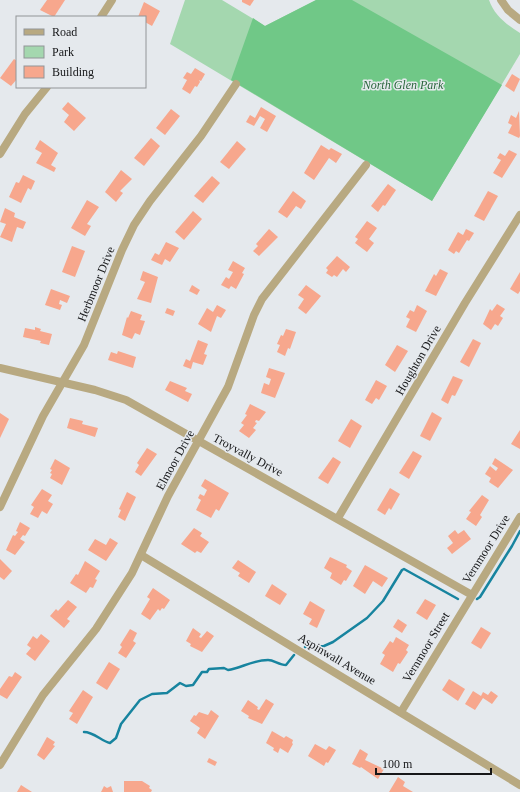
<svg xmlns="http://www.w3.org/2000/svg" width="520" height="792" font-family="'Times New Roman',serif">
<rect width="100%" height="100%" fill="#e5e9ed"/>
<!-- green -->
<path fill="#a4d7af" d="M 185,0 L 222,0 L 265,26 L 316,0 L 489,0 C 494,15 507,25 520,33 L 520,54 L 432,201 L 170,44 Z"/>
<!-- forest -->
<polygon fill="#70c887" points="316,0 352,0 502,85 432,201 231,80 253,18 265,26"/>
<g fill="none" stroke-linecap="round" stroke-linejoin="round">
<!-- stream -->
<g stroke="#17849f" stroke-width="2.5">
<polyline points="477,599 480,597 512,546 520,531"/>
<polyline points="305,647 324,646 333,642 367,618 383,601 402,570 404,569 458,599"/>
<path d="M 84,732 C 94,732 101,741 110,743 L 116,738 L 121,724 L 140,700 L 152,694 L 167,693 L 180,683 L 186,686 L 193,685 L 202,672 L 207,672 L 209,669 L 224,668 L 228,670 C 241,668 253,660 268,660 C 274,660 279,665 286,665 L 294,655"/>
</g>
</g>
<!-- building -->
<g fill="#f7a78d">
<polygon points="47,0 65,0 54,17 40,10"/>
<polygon points="242,0 254,0 250,6 242,2"/>
<polygon points="144,2 160,11 152,26 145,22 145,17 138,17"/>
<polygon points="14,59 17,61 17,79 11,86 0,78"/>
<polygon points="195,68 205,74 201,81 199,80 200,82 197,87 195,86 190,94 182,89 187,80 183,78 187,72 191,74"/>
<polygon points="512,74 520,79 514,92 505,86"/>
<polygon points="68,102 86,118 74,131 64,122 69,115 62,109"/>
<polygon points="261,107 276,116 267,132 260,128 265,119 260,116 254,126 246,122 250,115 255,118"/>
<polygon points="171,109 180,116 165,135 156,128"/>
<polygon points="519,111 520,136 519,138 508,133 512,125 508,123 511,115 516,118"/>
<polygon points="151,138 160,146 144,166 134,158"/>
<polygon points="40,140 58,153 51,165 56,168 54,172 36,163 42,153 35,149"/>
<polygon points="237,141 246,149 229,169 220,162"/>
<polygon points="321,145 329,150 331,148 342,154 336,163 329,158 314,180 304,173"/>
<polygon points="509,150 517,154 502,178 493,173 501,160 497,158 500,153 505,156"/>
<polygon points="121,170 132,179 120,191 123,193 116,202 105,192"/>
<polygon points="23,175 35,181 31,190 28,188 21,203 9,197 16,182 19,183"/>
<polygon points="212,176 220,183 203,203 194,196"/>
<polygon points="388,184 396,190 385,206 383,205 378,212 371,206"/>
<polygon points="293,191 306,201 301,209 296,206 287,218 278,212"/>
<polygon points="488,191 498,196 484,221 474,216"/>
<polygon points="87,200 99,207 87,224 91,226 85,236 71,228"/>
<polygon points="5,208 15,213 14,217 26,222 23,229 17,227 12,242 0,237 6,224 0,222"/>
<polygon points="193,211 202,219 184,240 175,232"/>
<polygon points="367,221 377,228 369,239 374,243 367,252 355,243 358,239 355,237"/>
<polygon points="269,229 278,237 259,256 253,251 258,246 256,244"/>
<polygon points="466,229 474,233 469,241 467,240 459,253 456,251 454,254 448,250 458,232 463,235"/>
<polygon points="166,242 179,248 170,262 165,259 162,265 151,260 155,253 159,255"/>
<polygon points="72,246 85,251 75,277 62,272"/>
<polygon points="337,256 350,267 346,272 343,269 337,277 334,275 332,277 326,273 328,270 326,268"/>
<polygon points="233,261 245,268 242,273 244,274 236,289 231,286 229,289 221,285 226,277 229,279 233,272 228,270"/>
<polygon points="440,269 448,273 436,296 425,291 434,274 436,276"/>
<polygon points="143,271 158,277 151,303 137,299 145,282 140,280"/>
<polygon points="520,272 520,291 518,294 510,289"/>
<polygon points="192,285 200,290 197,295 189,291"/>
<polygon points="306,285 321,296 306,314 298,308 304,299 298,295"/>
<polygon points="51,289 70,296 67,303 60,300 59,304 62,305 60,310 45,305"/>
<polygon points="497,304 505,309 500,316 503,318 498,326 495,324 491,330 483,324 490,309 492,311"/>
<polygon points="217,305 226,310 221,318 217,316 211,332 198,324 207,308 213,312"/>
<polygon points="417,305 427,311 416,332 406,327 410,319 406,317 410,310 414,312"/>
<polygon points="167,308 175,311 173,316 165,313"/>
<polygon points="131,311 142,315 140,320 145,321 140,335 135,333 132,339 122,335 127,317 128,318"/>
<polygon points="35,327 41,329 40,331 52,334 49,345 40,343 41,341 23,337 25,328 35,330"/>
<polygon points="286,329 296,332 290,349 288,348 285,356 277,352 280,345 277,344 281,335 283,336"/>
<polygon points="473,339 481,343 469,367 460,362"/>
<polygon points="198,340 208,344 204,354 207,355 203,365 193,362 191,369 183,366 186,359 190,361"/>
<polygon points="397,345 408,351 395,372 385,365"/>
<polygon points="118,351 136,357 133,368 108,360 111,352 117,354"/>
<polygon points="269,368 285,373 275,398 261,393 264,383 269,385 271,379 266,377"/>
<polygon points="453,376 463,380 455,396 452,395 448,404 441,400"/>
<polygon points="376,380 387,386 379,400 376,398 372,404 365,400"/>
<polygon points="170,381 187,388 185,391 192,394 188,402 165,390"/>
<polygon points="250,404 266,412 259,421 256,420 255,422 257,423 253,428 256,430 249,438 239,431 244,425 241,423 247,415 245,414"/>
<polygon points="432,412 442,418 430,441 420,436"/>
<polygon points="0,413 9,419 0,438"/>
<polygon points="70,418 83,421 82,424 98,428 95,437 67,428"/>
<polygon points="351,419 362,426 350,448 338,441"/>
<polygon points="520,430 520,449 511,444"/>
<polygon points="147,448 157,454 141,476 135,472 139,465 137,463"/>
<polygon points="413,451 422,456 409,479 399,473"/>
<polygon points="333,457 341,462 328,484 318,478"/>
<polygon points="495,458 513,470 498,488 489,482 491,478 485,474 490,466 496,471 498,468 492,464"/>
<polygon points="55,459 70,468 62,485 50,478 52,474 50,473 52,470 50,469"/>
<polygon points="205,479 229,493 219,511 216,509 211,518 196,510 201,500 198,498 200,494 204,496 207,490 201,486"/>
<polygon points="390,488 400,494 391,510 389,508 385,515 377,510"/>
<polygon points="42,489 52,495 48,501 53,504 47,514 42,511 38,518 30,514 34,507 31,505"/>
<polygon points="127,492 136,497 125,521 118,517 121,510 119,509"/>
<polygon points="482,495 489,500 480,515 482,517 476,526 466,519 471,512 469,511"/>
<polygon points="20,522 30,528 25,536 23,535 20,539 25,542 15,555 6,550 13,535 15,536 18,532 16,531"/>
<polygon points="194,528 202,533 200,536 209,542 201,553 197,551 195,553 181,544"/>
<polygon points="455,530 458,534 464,530 471,539 452,554 447,548 453,543 448,536"/>
<polygon points="110,538 118,543 106,561 88,550 95,539 106,545"/>
<polygon points="330,557 347,565 346,567 352,571 346,581 344,580 341,585 330,578 332,573 324,568"/>
<polygon points="0,559 12,571 4,580 0,577"/>
<polygon points="238,560 256,572 249,583 238,576 240,573 232,568"/>
<polygon points="85,561 100,571 95,579 97,580 93,588 90,587 86,593 70,583 76,574 78,575"/>
<polygon points="365,565 388,578 382,587 373,581 365,594 353,586"/>
<polygon points="272,584 287,594 280,605 265,596"/>
<polygon points="153,588 170,600 164,609 162,608 160,611 158,609 150,620 141,614 150,599 147,597"/>
<polygon points="425,599 436,605 427,620 416,613"/>
<polygon points="68,600 77,607 67,619 70,621 64,628 50,616 56,609 58,611"/>
<polygon points="310,601 325,610 317,628 309,624 312,619 303,614"/>
<polygon points="398,619 407,625 402,633 393,627"/>
<polygon points="481,627 491,633 481,649 471,643"/>
<polygon points="193,628 201,634 199,637 201,638 207,631 214,636 202,652 190,646 191,644 186,641"/>
<polygon points="130,629 137,633 133,641 136,643 126,658 118,653 122,647 120,645"/>
<polygon points="41,634 50,641 35,661 26,654 31,648 27,645 33,636 37,639"/>
<polygon points="396,637 409,645 406,650 408,652 400,664 398,663 393,672 380,664 385,655 382,653 390,641 393,643"/>
<polygon points="109,662 120,669 107,690 96,683"/>
<polygon points="15,672 22,677 7,699 0,695 0,689 9,676 12,677"/>
<polygon points="449,679 465,689 458,701 442,690"/>
<polygon points="83,690 93,697 77,724 69,719 73,713 69,711"/>
<polygon points="473,691 481,696 483,692 488,695 491,691 498,696 492,704 483,698 475,710 465,704"/>
<polygon points="266,699 274,704 262,724 248,718 249,716 241,711 248,700 258,707 257,709 259,710"/>
<polygon points="211,710 219,716 205,739 197,733 200,728 190,721 194,715 196,716 199,712 208,715"/>
<polygon points="272,731 284,738 286,736 293,740 292,743 293,744 288,753 280,748 278,753 273,750 274,748 266,743"/>
<polygon points="47,737 55,742 53,745 55,746 44,760 37,755"/>
<polygon points="315,744 326,750 329,746 336,750 328,763 326,762 324,766 308,756"/>
<polygon points="360,749 368,754 365,760 384,769 378,779 361,767 360,768 352,764"/>
<polygon points="209,758 217,762 215,766 207,762"/>
<polygon points="398,777 405,782 403,786 413,792 389,792"/>
<polygon points="124,781 142,781 150,786 149,788 152,790 151,792 124,792"/>
<polygon points="21,785 32,792 17,792"/>
<polygon points="104,786 107,788 111,786 113,792 101,792"/>
</g>
<g fill="none" stroke-linecap="round" stroke-linejoin="round">
<!-- minor -->
<g stroke="#b8a981" stroke-width="8">
<polyline points="501,0 508,10 520,20"/>
<polyline points="101,17 112,0"/>
<polyline points="0,154 25,114 47,87"/>
<polyline points="0,368 95,390 126,400 472,595"/>
<polyline points="0,507 43,416 84,345 122,250 134,225 150,201 201,136 236,84"/>
<polyline points="338,518 465,303 520,215"/>
<polyline points="141,555 520,785"/>
<polyline points="401,712 520,517"/>
<polyline points="0,765 43,695 96,629 132,573 168,496 228,387 254,315 262,299 366,165"/>
</g>
</g>
<g text-anchor="middle" dominant-baseline="central" stroke-width="3" stroke-linejoin="round" paint-order="stroke">
<!-- park labels -->
<g font-size="12" font-style="italic" fill="#29663c" stroke="#e5e9ed">
<text x="403" y="85">North Glen Park</text>
</g>
<!-- street labels -->
<g font-size="12" fill="#161719" stroke="#e5e9ed">
<text transform="translate(96 284) rotate(-68)">Herbmoor Drive</text>
<text transform="translate(418 360) rotate(-60)">Houghton Drive</text>
<text transform="translate(248 455) rotate(28)">Troyvally Drive</text>
<text transform="translate(175 460) rotate(-61)">Elmoor Drive</text>
<text transform="translate(486 549) rotate(-58)">Vernmoor Drive</text>
<text transform="translate(426 647) rotate(-59)">Vernmoor Street</text>
<text transform="translate(337 659) rotate(31)">Aspinwall Avenue</text>
</g>
</g>
<!-- legend -->
<rect x="16" y="16" width="130" height="72" fill="#e5e9ed" stroke="#929598"/>
<rect x="24" y="29" width="20" height="6" fill="#b8a981" stroke="#929598"/>
<text x="52" y="36" font-size="12" fill="#161719">Road</text>
<rect x="24" y="46" width="20" height="12" fill="#a4d7af" stroke="#929598"/>
<text x="52" y="56" font-size="12" fill="#161719">Park</text>
<rect x="24" y="66" width="20" height="12" fill="#f7a78d" stroke="#929598"/>
<text x="52" y="76" font-size="12" fill="#161719">Building</text>
<!-- scale -->
<path d="M376 768v6h115v-6" fill="none" stroke="#161719" stroke-width="2"/>
<text x="382" y="768" font-size="12" fill="#161719" stroke="#e5e9ed" stroke-width="3" paint-order="stroke">100 m</text>
</svg>
